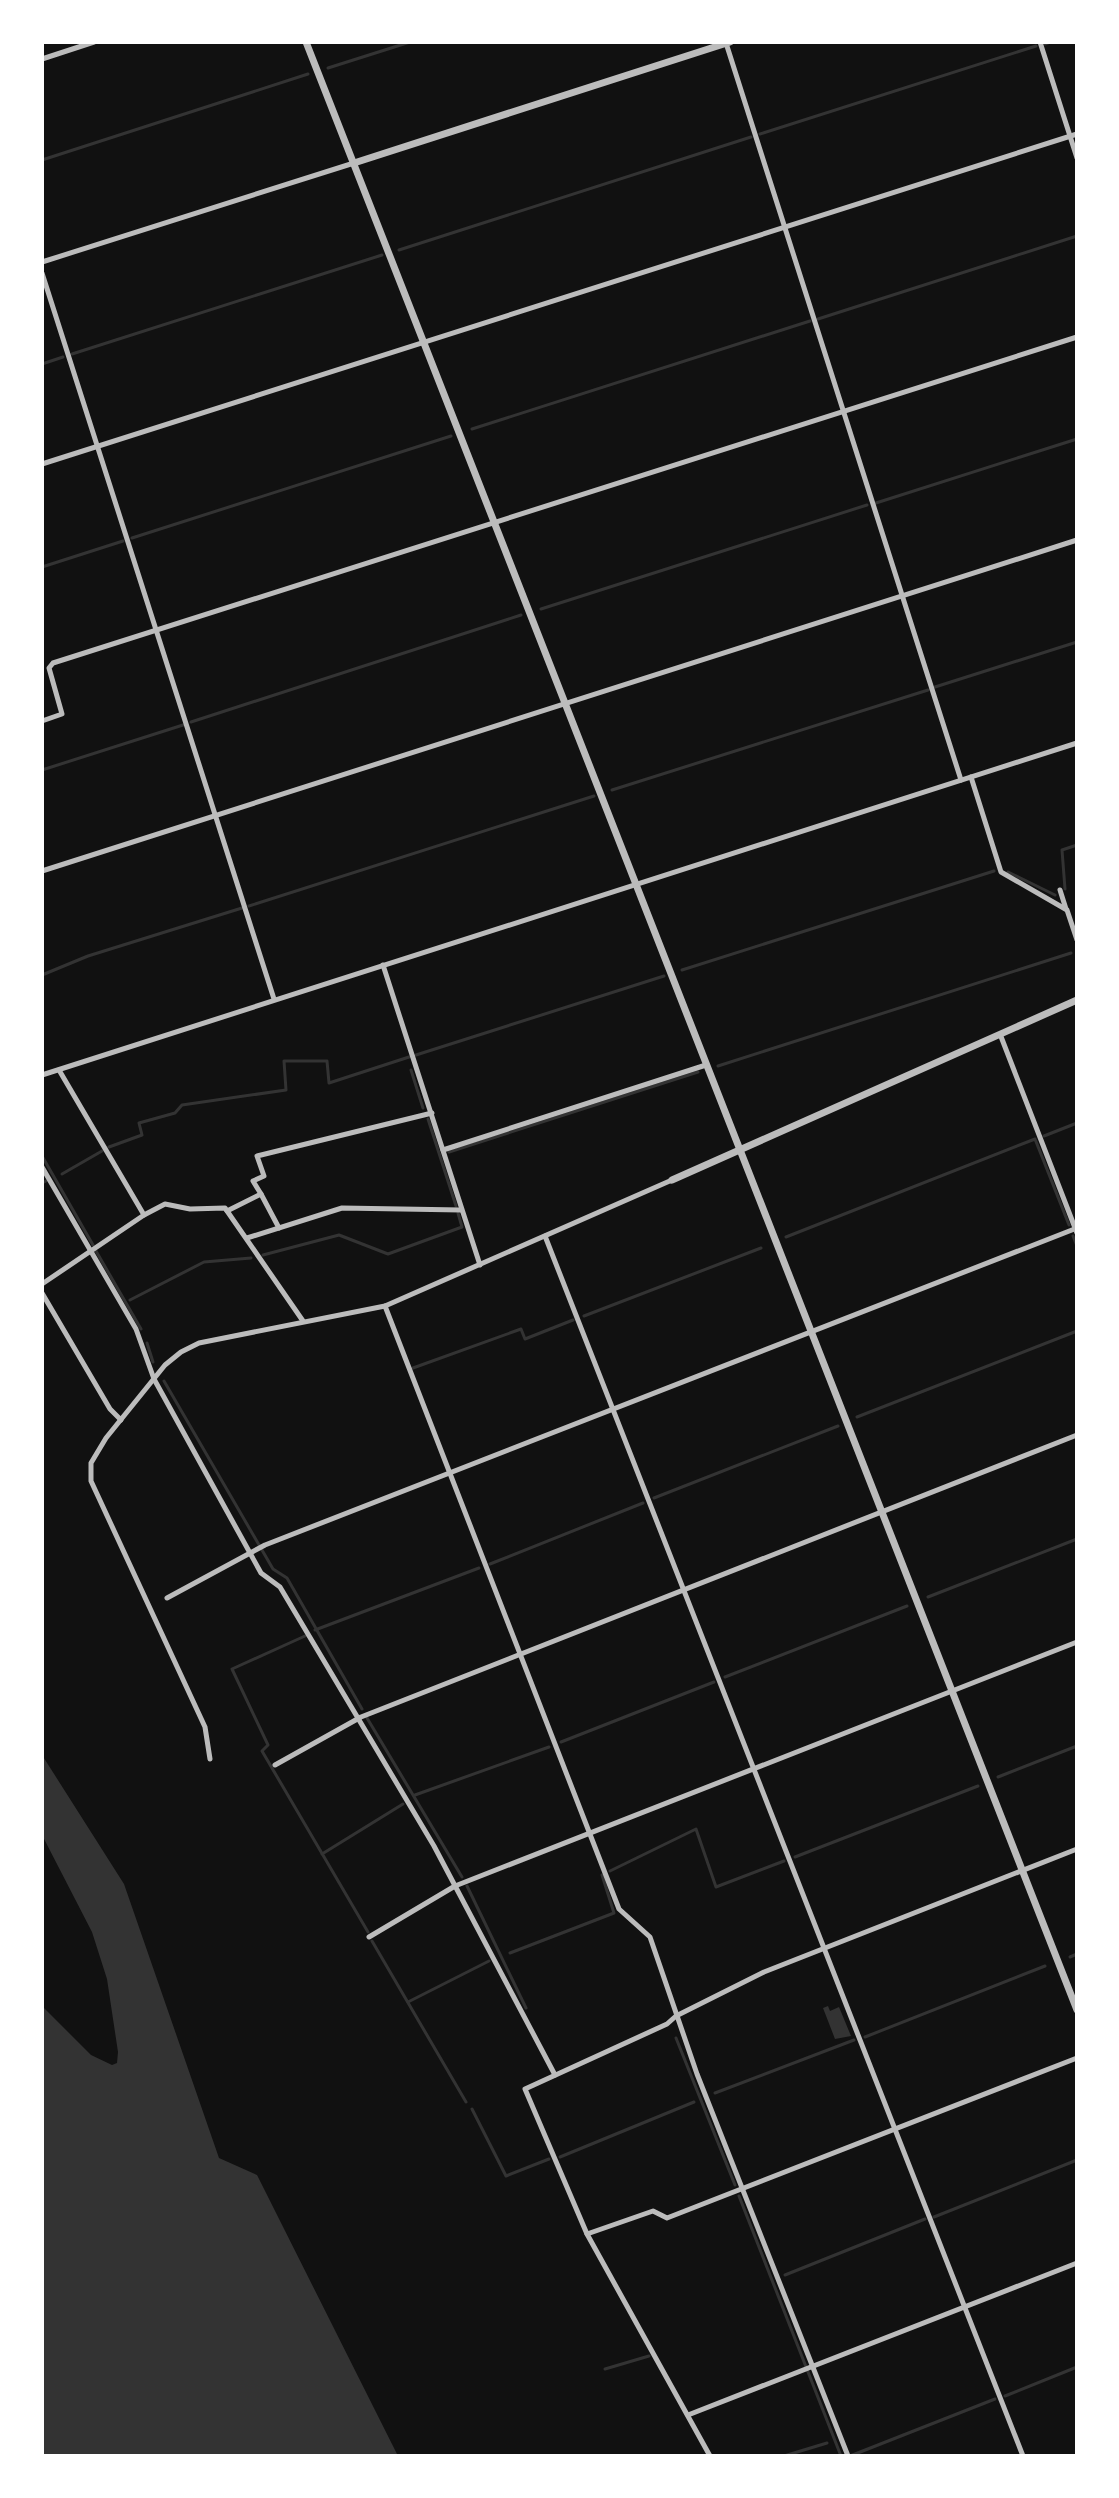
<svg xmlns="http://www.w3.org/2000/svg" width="1119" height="2498" font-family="'Work Sans',sans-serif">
<rect width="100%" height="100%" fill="#111"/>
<!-- water -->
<g fill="#333">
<polygon points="42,1755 124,1884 219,2158 257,2175 398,2456 42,2456 42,2006 91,2055 112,2065 117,2063 118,2052 107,1979 92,1932 42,1835"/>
<polygon points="828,2006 830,2011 839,2007 851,2036 835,2039 823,2008"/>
</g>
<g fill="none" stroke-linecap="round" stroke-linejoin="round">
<!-- stream -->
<g stroke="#333" stroke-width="3">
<polyline points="1045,44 1050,42"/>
<polyline points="328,68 410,42"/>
<polyline points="760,134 1036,46"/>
<polyline points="42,160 308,74"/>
<polyline points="399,250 751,137"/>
<polyline points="818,319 1077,236"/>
<polyline points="72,354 382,255"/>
<polyline points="42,364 63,357"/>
<polyline points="472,429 810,321"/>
<polyline points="876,503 1077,439"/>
<polyline points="132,538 451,436"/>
<polyline points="42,567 123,541"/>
<polyline points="541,609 867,505"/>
<polyline points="935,687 1077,642"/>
<polyline points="191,722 521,615"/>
<polyline points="42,770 183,725"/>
<polyline points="612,790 928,690"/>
<polyline points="1008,872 1055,895"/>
<polyline points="1065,889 1062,850 1077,845"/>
<polyline points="249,906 594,796"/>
<polyline points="682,970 994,871"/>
<polyline points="42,975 88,956 242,908"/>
<polyline points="416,1055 664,976"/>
<polyline points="718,1066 1071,953"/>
<polyline points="411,1070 423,1108"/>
<polyline points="428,1119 456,1206"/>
<polyline points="1044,1136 1077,1123"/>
<polyline points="109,1147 142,1135 139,1123 175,1113 182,1105 286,1090 284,1061 327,1061 329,1083 409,1057"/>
<polyline points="449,1152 698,1072"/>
<polyline points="42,1156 93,1245"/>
<polyline points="62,1174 102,1151"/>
<polyline points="42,1183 46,1181"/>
<polyline points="1073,1236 1077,1246"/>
<polyline points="786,1237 1035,1139 1069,1225"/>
<polyline points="96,1251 141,1329"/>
<polyline points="263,1255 339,1235 388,1254 462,1227 458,1213"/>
<polyline points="130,1300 204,1262 251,1258"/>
<polyline points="584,1316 761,1248"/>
<polyline points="147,1343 153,1362"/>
<polyline points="413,1368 521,1329 525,1339 573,1320"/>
<polyline points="164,1381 273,1569 287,1578 362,1709"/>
<polyline points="857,1417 1077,1331"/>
<polyline points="654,1498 838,1426"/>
<polyline points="490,1564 643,1503"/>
<polyline points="928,1597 1077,1539"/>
<polyline points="315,1630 479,1568"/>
<polyline points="305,1636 232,1669 268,1745 262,1751 368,1932"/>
<polyline points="725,1677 907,1606"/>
<polyline points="367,1718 462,1877"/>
<polyline points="561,1742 714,1682"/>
<polyline points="998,1777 1077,1746"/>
<polyline points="415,1795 549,1747"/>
<polyline points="322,1854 403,1804"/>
<polyline points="795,1857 978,1786"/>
<polyline points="610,1871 696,1829 716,1887 784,1861"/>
<polyline points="467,1886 526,2008"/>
<polyline points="372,1941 466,2102"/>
<polyline points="510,1953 614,1913 602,1875"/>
<polyline points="1070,1957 1077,1954"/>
<polyline points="408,2002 489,1961"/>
<polyline points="865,2037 1045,1966"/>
<polyline points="676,2038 735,2185"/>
<polyline points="715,2093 854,2040"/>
<polyline points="472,2109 506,2176 549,2159"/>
<polyline points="560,2157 694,2102"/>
<polyline points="739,2196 841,2456"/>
<polyline points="934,2217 1077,2160"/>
<polyline points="785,2275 925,2219"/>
<polyline points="605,2369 649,2356"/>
<polyline points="1005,2396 1077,2367"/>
<polyline points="784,2456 827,2443"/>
<polyline points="850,2456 995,2399"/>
</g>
<!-- minor -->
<g stroke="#bcbcbc" stroke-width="5">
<polyline points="1040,42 1077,158"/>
<polyline points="726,43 961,780"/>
<polyline points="42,59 94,42"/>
<polyline points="42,262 354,163"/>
<polyline points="42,273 274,999"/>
<polyline points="42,464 1077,134"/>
<polyline points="42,721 62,714 49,668 53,663 1077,337"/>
<polyline points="971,777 1001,872 1067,910 1077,940"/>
<polyline points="42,871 1077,540"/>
<polyline points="1060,890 1066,909"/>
<polyline points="383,965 480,1265"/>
<polyline points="1000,1034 1077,1233"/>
<polyline points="59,1070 144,1215 165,1204 190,1209 225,1208 303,1321"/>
<polyline points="42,1075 1077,743"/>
<polyline points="443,1150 706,1065"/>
<polyline points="42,1167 136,1329 154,1379 261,1573 280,1587 434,1846 555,2075"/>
<polyline points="261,1194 279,1228"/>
<polyline points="227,1211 261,1194 253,1181 264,1176 257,1156 432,1113"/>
<polyline points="545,1236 1023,2456"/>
<polyline points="247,1238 342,1208 461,1210"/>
<polyline points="42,1284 144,1215"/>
<polyline points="42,1293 110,1409 121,1420"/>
<polyline points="385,1306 619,1909 650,1937 697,2074 848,2456"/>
<polyline points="167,1598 265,1545 1077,1228"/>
<polyline points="210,1759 205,1727 91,1481 91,1463 106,1438 165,1365 181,1352 199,1343 385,1306 672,1180"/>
<polyline points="275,1765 361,1717 1077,1435"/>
<polyline points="369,1937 455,1886 1077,1642"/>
<polyline points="587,2234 653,2211 667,2218 1077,2058"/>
<polyline points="688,2415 1077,2263"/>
<polyline points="710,2456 587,2234 525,2089 667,2024 676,2016 764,1972 1077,1849"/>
</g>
<!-- tertiary -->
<g stroke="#bcbcbc" stroke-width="7">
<polyline points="306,42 1077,2010"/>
<polyline points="354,163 730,42"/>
<polyline points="672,1180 1077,1000"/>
</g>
</g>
<!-- border -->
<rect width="1119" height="2498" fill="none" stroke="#ffffff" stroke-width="88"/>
</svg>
